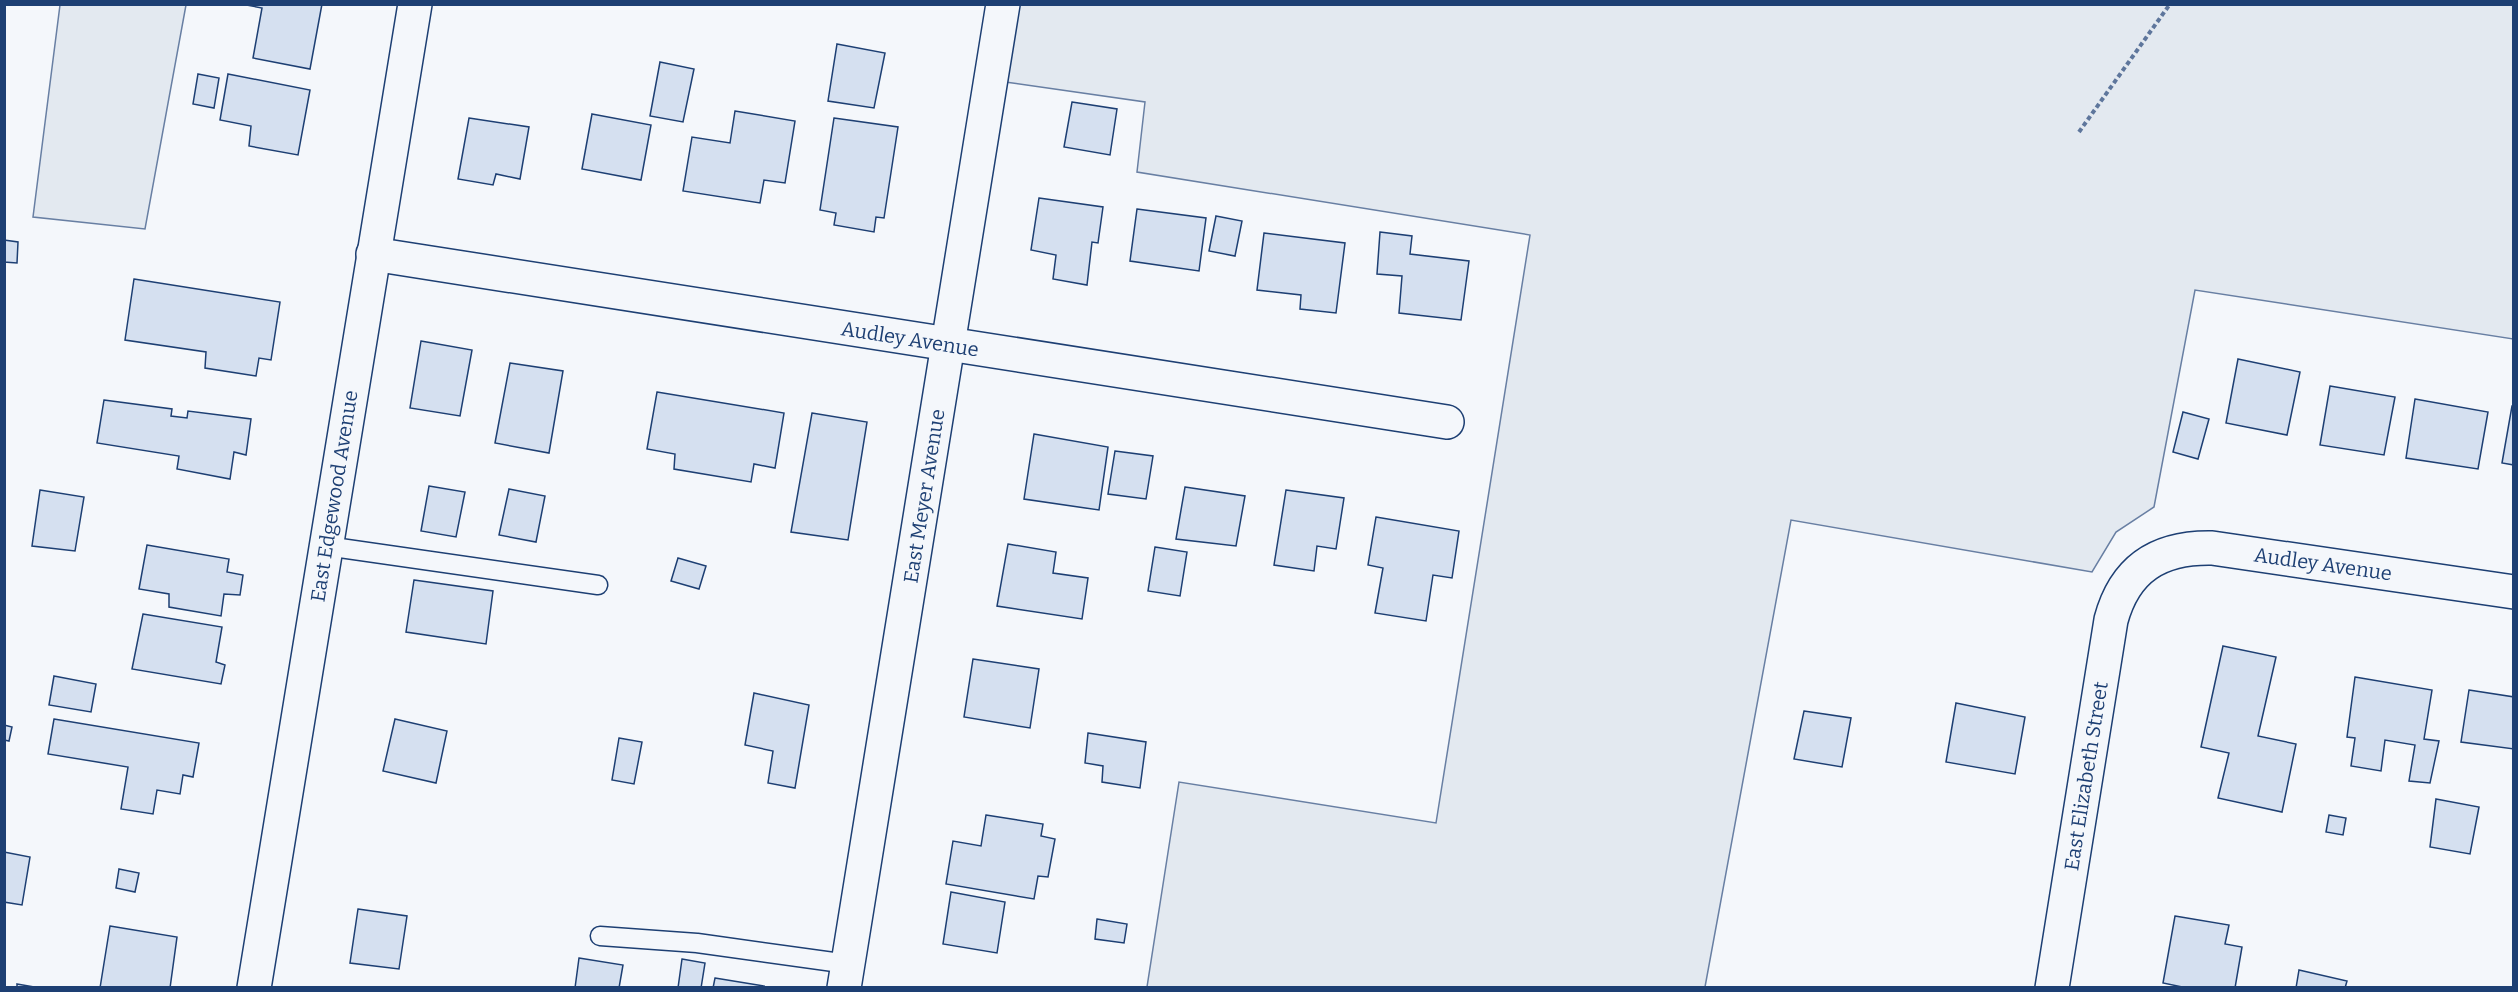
<svg xmlns="http://www.w3.org/2000/svg" width="2518" height="992" font-family="Bitter,serif">
<rect width="100%" height="100%" fill="#f4f7fb"/>
<!-- green -->
<g fill="#e3e9f0" stroke="#687fa3" stroke-width="1.5">
<polygon points="1003,4 2513,5 2513,339 2195,290 2154,507 2116,532 2092,572 1791,520 1705,987 1147,987 1179,782 1436,823 1530,235 1137,172 1145,102 991,80"/>
<polygon points="60,5 186,5 145,229 33,217"/>
</g>
<!-- building -->
<g fill="#d5e0f0" stroke="#1d3f73" stroke-width="1.5">
<polygon points="322,4 310,69 253,58 262,8 241,4"/>
<polygon points="837,44 885,53 874,108 828,101"/>
<polygon points="660,62 694,69 683,122 650,116"/>
<polygon points="198,74 219,78 214,108 193,104"/>
<polygon points="228,74 310,90 298,155 249,146 251,126 220,120"/>
<polygon points="1072,102 1117,109 1110,155 1064,147"/>
<polygon points="735,111 795,121 785,183 764,180 760,203 683,191 692,137 730,143"/>
<polygon points="592,114 651,125 641,180 582,169"/>
<polygon points="469,118 529,127 520,179 496,174 493,185 458,179"/>
<polygon points="834,118 898,127 884,218 876,217 874,232 834,225 836,213 820,210"/>
<polygon points="1039,198 1103,207 1098,243 1092,242 1087,285 1053,279 1056,255 1031,250"/>
<polygon points="1137,209 1206,218 1199,271 1130,261"/>
<polygon points="1216,216 1242,221 1235,256 1209,251"/>
<polygon points="1380,232 1412,236 1410,254 1469,261 1461,320 1399,313 1402,276 1377,274"/>
<polygon points="1264,233 1345,243 1336,313 1300,309 1301,295 1257,290"/>
<polygon points="4,240 18,242 17,263 4,262"/>
<polygon points="134,279 280,302 271,360 259,358 256,376 205,368 206,352 125,340"/>
<polygon points="421,341 472,350 460,416 410,408"/>
<polygon points="2238,359 2300,372 2287,435 2226,423"/>
<polygon points="510,363 563,371 549,453 495,443"/>
<polygon points="2330,386 2395,397 2384,455 2320,445"/>
<polygon points="657,392 784,413 775,468 754,464 751,482 674,469 675,454 647,449"/>
<polygon points="2415,399 2488,412 2478,469 2406,458"/>
<polygon points="104,400 172,409 171,416 187,418 188,411 251,419 246,455 234,452 230,479 177,469 179,456 97,443"/>
<polygon points="2512,406 2514,406 2514,465 2502,463"/>
<polygon points="2183,412 2209,419 2198,459 2173,452"/>
<polygon points="812,413 867,422 848,540 791,532"/>
<polygon points="1034,434 1108,447 1099,510 1024,499"/>
<polygon points="1115,451 1153,456 1146,499 1108,494"/>
<polygon points="429,486 465,492 456,537 421,531"/>
<polygon points="1185,487 1245,496 1236,546 1176,539"/>
<polygon points="509,489 545,496 536,542 499,535"/>
<polygon points="40,490 84,497 75,551 32,546"/>
<polygon points="1286,490 1344,498 1336,549 1317,546 1314,571 1274,565"/>
<polygon points="1376,517 1459,531 1452,578 1433,575 1426,621 1375,613 1383,568 1368,565"/>
<polygon points="1008,544 1056,552 1053,573 1088,578 1082,619 997,606"/>
<polygon points="147,545 229,559 227,572 243,575 240,595 224,594 221,616 169,607 169,594 139,589"/>
<polygon points="1155,547 1187,552 1180,596 1148,591"/>
<polygon points="678,558 706,566 699,589 671,581"/>
<polygon points="414,580 493,591 486,644 406,632"/>
<polygon points="143,614 222,627 216,662 225,665 221,684 132,669"/>
<polygon points="2223,646 2276,657 2258,736 2296,744 2282,812 2218,798 2229,753 2201,747"/>
<polygon points="973,659 1039,669 1030,728 964,717"/>
<polygon points="54,676 96,684 91,712 49,705"/>
<polygon points="2355,677 2432,690 2424,739 2439,741 2430,783 2409,781 2415,745 2385,740 2381,771 2351,766 2355,738 2347,737"/>
<polygon points="2469,690 2514,697 2514,749 2461,742"/>
<polygon points="754,693 809,705 795,788 768,783 773,751 745,745"/>
<polygon points="1956,703 2025,717 2015,774 1946,762"/>
<polygon points="1804,711 1851,718 1842,767 1794,759"/>
<polygon points="54,719 199,743 193,777 183,775 180,794 157,790 153,814 121,809 128,767 48,754"/>
<polygon points="395,719 447,731 436,783 383,771"/>
<polygon points="4,725 12,727 9,741 4,740"/>
<polygon points="1088,733 1146,742 1140,788 1102,782 1103,766 1085,763"/>
<polygon points="619,738 642,742 634,784 612,780"/>
<polygon points="2436,799 2479,807 2470,854 2430,847"/>
<polygon points="986,815 1043,824 1041,836 1055,839 1048,877 1038,876 1034,899 946,884 953,841 981,846"/>
<polygon points="2329,815 2346,818 2343,835 2326,832"/>
<polygon points="4,852 30,857 22,905 4,902"/>
<polygon points="119,869 139,873 135,892 116,888"/>
<polygon points="951,892 1005,902 997,953 943,944"/>
<polygon points="358,909 407,916 399,969 350,963"/>
<polygon points="2175,916 2229,925 2225,944 2242,947 2235,988 2187,988 2163,983"/>
<polygon points="1097,919 1127,924 1124,943 1095,939"/>
<polygon points="110,926 177,937 170,988 100,988"/>
<polygon points="579,958 623,965 619,988 575,988"/>
<polygon points="682,959 705,963 701,988 678,988"/>
<polygon points="2299,970 2347,981 2345,988 2296,988"/>
<polygon points="715,978 764,986 763,988 713,988"/>
<polygon points="17,984 40,988 17,988"/>
</g>
<g fill="none" stroke-linecap="round" stroke-linejoin="round">
<defs>
<g id="lane">
<polyline points="326,546 598,585"/>
<polyline points="600,936 697,943 848,964"/>
</g>
<g id="street">
<polyline points="373,254 1447,422"/>
<polyline points="254,988 415,4"/>
<polyline points="844,988 1003,4"/>
<path d="M 2052,988 L 2111,620 C 2125,568 2159,547 2212,548 L 2514,592"/>
</g>
</defs>
<!-- lane casing -->
<use href="#lane" stroke="#1d3f73" stroke-width="21"/>
<!-- street casing -->
<use href="#street" stroke="#1d3f73" stroke-width="36"/>
<!-- path -->
<polyline stroke="#5e769c" stroke-width="4" stroke-dasharray="4.5 3" stroke-linecap="butt" points="2079,132 2170,4"/>
<!-- lane -->
<use href="#lane" stroke="#f4f7fb" stroke-width="18"/>
<!-- street -->
<use href="#street" stroke="#f4f7fb" stroke-width="33"/>
</g>
<g text-anchor="middle" dominant-baseline="central" stroke-width="4.5" stroke-linejoin="round" paint-order="stroke">
<!-- street labels -->
<g font-size="20" fill="#1d3f73" stroke="#f4f7fb">
<text transform="translate(910 339) rotate(9)">Audley Avenue</text>
<text transform="translate(334 496) rotate(-81)">East Edgewood Avenue</text>
<text transform="translate(924 496) rotate(-81)">East Meyer Avenue</text>
<text transform="translate(2323 564) rotate(8)">Audley Avenue</text>
<text transform="translate(2086 776) rotate(-81)">East Elizabeth Street</text>
</g>
</g>
<!-- border -->
<rect width="2518" height="992" fill="none" stroke="#1d3f73" stroke-width="12"/>
</svg>
